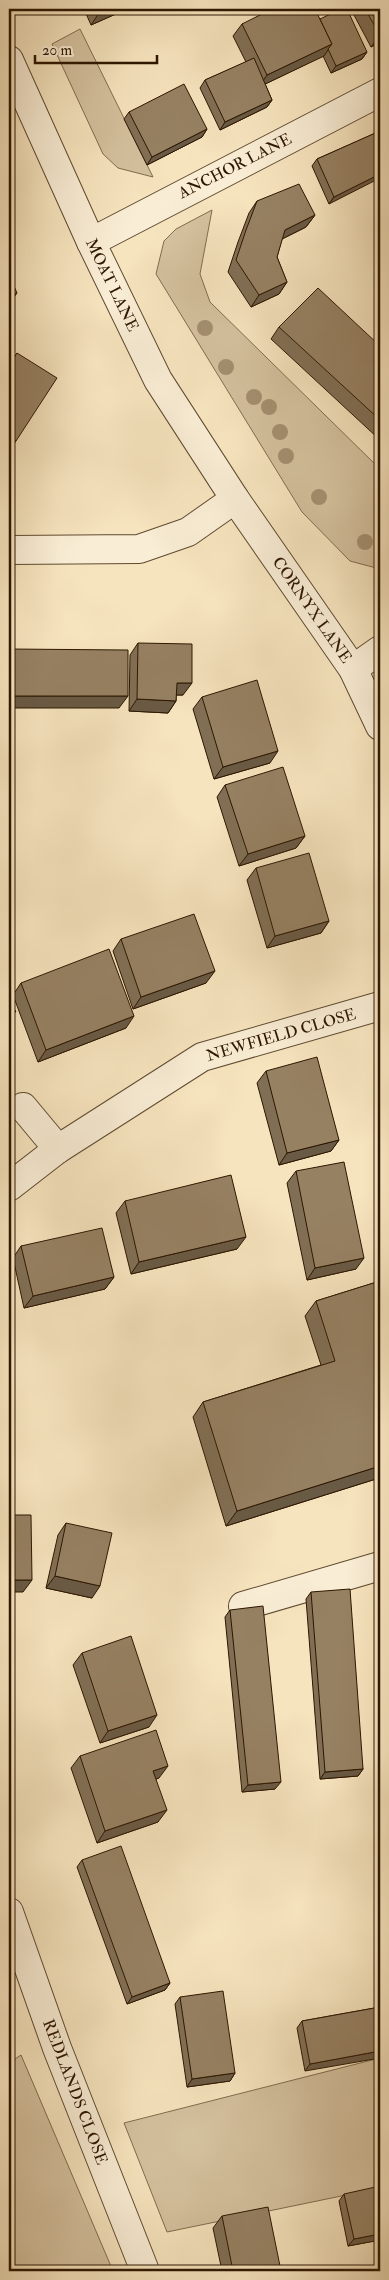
<svg xmlns="http://www.w3.org/2000/svg" width="389" height="2280" font-family="'IM FELL Double Pica',serif">
<rect width="100%" height="100%" fill="#f6e4be"/>
<filter id="stains"><feTurbulence type="fractalNoise" baseFrequency=".004" numOctaves="4"/><feColorMatrix values="0 0 0 0 .2 0 0 0 0 .09 0 0 0 0 .02 0 0 0 .5 -.17"/></filter>
<radialGradient id="worn" r=".72"><stop offset=".6" stop-color="#630" stop-opacity="0"/><stop offset="1" stop-color="#630" stop-opacity=".3"/></radialGradient>
<!-- green -->
<g fill="#d4c19e" stroke="#806c4f">
<polygon points="80,29 153,177 118,168 103,154 52,44"/>
<polygon points="212,210 200,274 210,302 380,469 380,569 350,561 302,512 156,274 164,241 176,229"/>
<polygon points="21,2055 113,2271 9,2271 9,2063"/>
<polygon points="380,2058 380,2188 167,2232 124,2123"/>
</g>
<g fill="none" stroke-linecap="round" stroke-linejoin="round">
<defs>
<g id="minor">
<polyline points="9,60 91,242 158,380 235,499 353,669 380,726"/>
<polyline points="91,242 380,92"/>
<polyline points="9,550 139,549 188,532 235,499"/>
<polyline points="353,669 380,650"/>
<polyline points="23,1107 58,1149"/>
<polyline points="9,1187 58,1149 202,1057 380,1006"/>
<polyline points="243,1606 380,1566"/>
<polyline points="9,1912 57,2048 145,2271"/>
</g>
</defs>
<!-- minor casing -->
<use href="#minor" stroke="#5f4a30" stroke-width="30"/>
<!-- minor -->
<use href="#minor" stroke="#f9edd5" stroke-width="28"/>
</g>
<!-- trees -->
<g fill="#a38f6f">
<circle cx="205" cy="328" r="8"/>
<circle cx="226" cy="367" r="8"/>
<circle cx="254" cy="397" r="8"/>
<circle cx="269" cy="407" r="8"/>
<circle cx="280" cy="432" r="8"/>
<circle cx="286" cy="456" r="8"/>
<circle cx="319" cy="497" r="8"/>
<circle cx="365" cy="542" r="8"/>
</g>
<!-- wall -->
<g fill="#816f55" stroke="#2d1600">
<polygon points="84,9 127,9 91,25"/>
<polygon points="358,9 380,9 380,42 371,47 354,15"/>
<polygon points="320,19 367,52 362,59 331,73 323,56 265,84 272,100 267,107 220,130 200,88 205,80 246,62 233,36 242,24"/>
<polygon points="129,112 207,129 202,137 147,165 124,119"/>
<polygon points="380,131 329,204 312,166 317,159"/>
<polygon points="257,201 315,215 306,227 282,239 277,257 287,282 279,294 251,307 228,272 238,242 249,213"/>
<polygon points="279,327 380,346 380,362 377,366 380,369 380,440 271,339"/>
<polygon points="17,353 16,441 11,448 9,446 9,365"/>
<polygon points="138,643 183,695 176,695 176,701 168,713 129,711 130,655"/>
<polygon points="202,697 270,763 214,779 193,709"/>
<polygon points="225,785 305,836 296,848 239,866 217,797"/>
<polygon points="256,868 329,921 321,933 267,948 247,880"/>
<polygon points="121,939 206,983 133,1009 113,951"/>
<polygon points="21,983 126,1028 38,1062 13,995"/>
<polygon points="266,1071 339,1140 331,1151 279,1165 257,1083"/>
<polygon points="296,1171 356,1269 307,1280 287,1183"/>
<polygon points="125,1201 237,1249 131,1274 116,1213"/>
<polygon points="21,1246 114,1277 105,1289 24,1308 13,1258"/>
<polygon points="380,1281 380,1491 376,1479 226,1526 193,1417 203,1402 321,1365 305,1316 316,1301"/>
<polygon points="66,1523 92,1598 46,1588 58,1535"/>
<polygon points="311,1592 363,1769 358,1776 320,1779 306,1599"/>
<polygon points="230,1610 275,1789 242,1792 225,1617"/>
<polygon points="82,1653 149,1727 100,1743 73,1665"/>
<polygon points="80,1756 159,1778 156,1779 158,1822 97,1843 71,1768"/>
<polygon points="82,1860 170,1983 165,1990 127,2004 77,1867"/>
<polygon points="180,1997 235,2073 230,2081 187,2087 175,2004"/>
<polygon points="380,2007 305,2071 297,2028 302,2021"/>
<polygon points="344,2194 380,2240 348,2246 339,2201"/>
<polygon points="222,2216 281,2271 222,2271 213,2228"/>
</g>
<!-- shaded-wall -->
<g fill="#695a45" stroke="#2d1600">
<polygon points="109,9 127,9 91,25 99,13"/>
<polygon points="380,35 380,42 371,47"/>
<polygon points="332,44 324,56 259,87 267,75"/>
<polygon points="367,52 362,59 331,73 336,66"/>
<polygon points="272,100 267,107 220,130 225,122"/>
<polygon points="207,129 202,137 147,165 152,157"/>
<polygon points="380,174 380,178 329,204 334,197"/>
<polygon points="315,215 306,227 276,242 285,230"/>
<polygon points="287,282 279,294 251,307 259,295"/>
<polygon points="17,293 12,300 9,302 9,297"/>
<polygon points="177,683 192,683 183,695 169,695"/>
<polygon points="9,696 128,696 119,708 9,708"/>
<polygon points="137,699 176,701 168,713 129,711"/>
<polygon points="278,751 270,763 214,779 223,767"/>
<polygon points="305,836 296,848 239,866 248,854"/>
<polygon points="329,921 321,933 267,948 275,936"/>
<polygon points="215,971 206,983 133,1009 141,997"/>
<polygon points="134,1016 126,1028 38,1062 46,1050"/>
<polygon points="339,1140 331,1151 279,1165 287,1153"/>
<polygon points="246,1237 237,1249 131,1274 139,1262"/>
<polygon points="364,1258 356,1269 307,1280 315,1268"/>
<polygon points="114,1277 105,1289 24,1308 33,1296"/>
<polygon points="380,1466 380,1474 376,1479 226,1526 237,1511"/>
<polygon points="55,1576 100,1586 92,1598 46,1588"/>
<polygon points="9,1580 32,1580 23,1592 9,1592"/>
<polygon points="157,1715 149,1727 100,1743 108,1731"/>
<polygon points="168,1766 159,1778 145,1783 153,1771"/>
<polygon points="363,1769 358,1776 320,1779 325,1772"/>
<polygon points="281,1782 275,1789 242,1792 248,1785"/>
<polygon points="167,1810 158,1822 97,1843 105,1831"/>
<polygon points="170,1983 165,1990 127,2004 132,1997"/>
<polygon points="380,2051 380,2058 305,2071 310,2064"/>
<polygon points="235,2073 230,2081 187,2087 192,2079"/>
<polygon points="380,2234 380,2240 348,2246 354,2239"/>
</g>
<!-- building -->
<g fill="#968163" stroke="#2d1600">
<polygon points="98,9 109,9 99,13"/>
<polygon points="272,9 315,9 332,44 267,75 242,24"/>
<polygon points="341,9 347,9 367,52 336,66 328,49 332,44 320,19"/>
<polygon points="365,9 380,9 380,35"/>
<polygon points="254,58 272,100 225,122 205,80"/>
<polygon points="184,84 207,129 152,157 129,112"/>
<polygon points="380,131 380,174 334,197 317,159"/>
<polygon points="299,184 315,215 285,230 277,257 287,282 259,295 236,260 246,230 257,201"/>
<polygon points="9,275 17,293 9,297"/>
<polygon points="318,288 380,346 380,360 376,365 380,369 380,420 279,327"/>
<polygon points="17,353 57,378 16,441 9,436 9,366"/>
<polygon points="138,643 192,644 192,683 177,683 176,701 137,699"/>
<polygon points="9,649 128,650 128,696 9,696"/>
<polygon points="257,680 278,751 223,767 202,697"/>
<polygon points="283,767 305,836 248,854 225,785"/>
<polygon points="309,853 329,921 275,936 256,868"/>
<polygon points="194,914 215,971 141,997 121,939"/>
<polygon points="109,949 134,1016 46,1050 21,983"/>
<polygon points="9,1006 16,1011 9,1021"/>
<polygon points="317,1057 339,1140 287,1153 266,1071"/>
<polygon points="344,1162 364,1258 315,1268 296,1171"/>
<polygon points="231,1175 246,1237 139,1262 125,1201"/>
<polygon points="102,1228 114,1277 33,1296 21,1246"/>
<polygon points="380,1281 380,1466 237,1511 203,1402 335,1361 316,1301"/>
<polygon points="9,1515 31,1515 32,1580 9,1580"/>
<polygon points="66,1523 112,1533 100,1586 55,1576"/>
<polygon points="350,1589 363,1769 325,1772 311,1592"/>
<polygon points="263,1606 281,1782 248,1785 230,1610"/>
<polygon points="131,1636 157,1715 108,1731 82,1653"/>
<polygon points="156,1730 168,1766 153,1771 167,1810 105,1831 80,1756"/>
<polygon points="121,1846 170,1983 132,1997 82,1860"/>
<polygon points="223,1991 235,2073 192,2079 180,1997"/>
<polygon points="380,2007 380,2051 310,2064 302,2021"/>
<polygon points="380,2186 380,2234 354,2239 344,2194"/>
<polygon points="268,2207 281,2271 233,2271 222,2216"/>
</g>
<g text-anchor="middle" dominant-baseline="central" stroke-width="5" stroke-linejoin="round" paint-order="stroke">
<!-- street labels -->
<g font-size="16" fill="#2d1600" stroke="#f9edd5">
<text transform="translate(235 166) rotate(-27)">ANCHOR LANE</text>
<text transform="translate(112 285) rotate(64)">MOAT LANE</text>
<text transform="translate(312 610) rotate(55)">CORNYX LANE</text>
<text transform="translate(281 1035) rotate(-16)">NEWFIELD CLOSE</text>
<text transform="translate(75 2092) rotate(69)">REDLANDS CLOSE</text>
</g>
</g>
<!-- margin -->
<rect width="389" height="2280" fill="none" stroke="#f6e4be" stroke-width="30"/>
<rect x="10" y="10" width="369" height="2260" fill="none" stroke="#2d1600" stroke-width="2.5"/>
<rect x="15" y="15" width="359" height="2250" fill="none" stroke="#2d1600"/>
<!-- scale -->
<path d="M35 55v8h122v-8" fill="none" stroke="#2d1600" stroke-width="2.5"/>
<text x="42" y="55" font-size="15" fill="#2d1600" stroke="#f9edd5" stroke-width="4" paint-order="stroke">20 m</text>
<rect width="100%" height="100%" filter="url(#stains)"/>
<rect width="100%" height="100%" fill="url(#worn)"/>
</svg>
